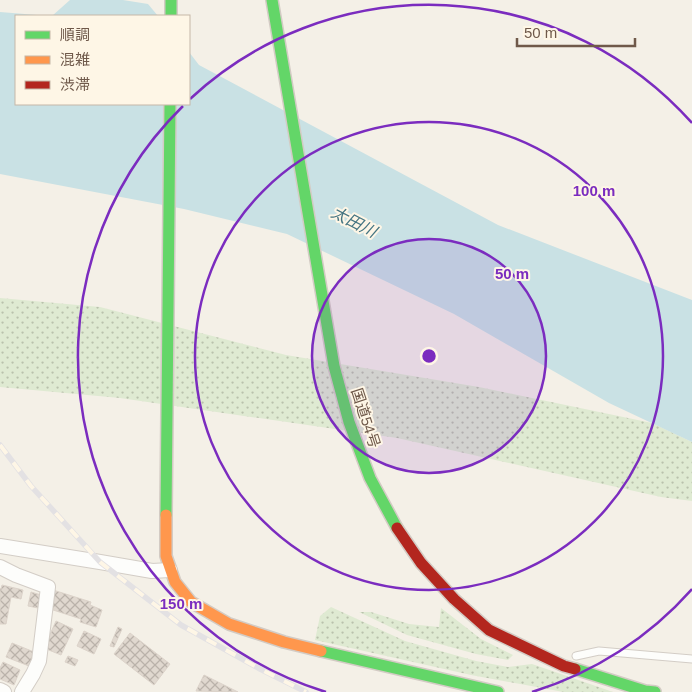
<svg xmlns="http://www.w3.org/2000/svg" width="692" height="692" font-family="Helvetica,'Noto Sans JP',sans-serif">
<defs>
<pattern id="grass-dots" width="8" height="8" patternUnits="userSpaceOnUse" patternTransform="scale(1.25)"><rect width="8" height="8" fill="#dfead2"/><path d="M2 2h.1M6 6h.1" fill="none" stroke="#b9c1ac" stroke-width="1.8" stroke-linecap="round"/></pattern>
<pattern id="building-cross-hatch" width="8" height="8" patternUnits="userSpaceOnUse" patternTransform="scale(1.25)"><rect width="8" height="8" fill="#e0d8cf"/><path d="M0 0l8 8M0 8l8-8" fill="none" stroke="#bab2aa"/></pattern>
</defs>
<rect width="100%" height="100%" fill="#f4f0e7"/>
<!-- grass -->
<g fill="url(#grass-dots)">
<polygon points="0,298 100,307 286,355 479,387 652,423 692,442 692,501 661,497 397,438 120,398 0,387"/>
<polygon points="331,607 405,641 476,661 508,667 532,664 613,692 563,692 553,690 471,675 315,640 320,616"/>
<polygon points="441,608 481,639 513,655 508,660 476,654 407,635 359,612 371,612 409,624 439,627"/>
</g>
<!-- water -->
<g fill="#c9e1e4">
<polygon points="70,0 123,0 148,4 158,16 52,16"/>
<polygon points="0,12 49,16 16,16 16,104 189,104 189,52 199,65 498,225 692,300 692,442 609,403 454,314 287,234 184,209 0,174"/>
</g>
<!-- building -->
<g fill="url(#building-cross-hatch)" stroke="#dcd3ca">
<polygon points="2,585 23,590 21,599 11,597 6,624 0,624 0,588 1,589"/>
<polygon points="53,590 91,602 90,605 102,610 96,627 80,622 81,619 47,608"/>
<polygon points="31,592 41,595 38,608 28,606"/>
<polygon points="56,621 73,629 61,655 44,648"/>
<polygon points="118,627 122,629 114,647 110,646"/>
<polygon points="84,631 101,639 94,654 77,646"/>
<polygon points="130,633 170,664 154,685 114,654"/>
<polygon points="12,643 34,652 29,666 6,657"/>
<polygon points="68,656 78,660 75,666 65,662"/>
<polygon points="3,662 20,670 14,685 0,679 0,668"/>
<polygon points="204,675 238,692 196,691"/>
</g>
<g fill="none" stroke-linecap="round" stroke-linejoin="round">
<defs>
<polyline id="lane" points="576,656 599,651 692,659"/>
<g id="street">
<polyline points="0,546 100,562 152,571 170,570"/>
<polyline points="0,567 16,575 48,587 39,661 33,674 22,692"/>
<polyline points="0,690 4,692"/>
</g>
<g id="fast">
<polyline points="171,0 171,16"/>
<polyline points="272,0 334,366 349,422 370,478 397,528"/>
<polyline points="166,515 170,104"/>
<polyline points="321,651 498,692"/>
<polyline points="575,669 645,691 655,692"/>
</g>
<polyline id="slow" points="166,515 166,556 175,582 191,602 229,624 284,642 321,651"/>
<polyline id="jam" points="397,528 421,563 454,599 489,630 564,666 575,669"/>
</defs>
<!-- lane casing -->
<use href="#lane" stroke="#d3cdc6" stroke-width="9"/>
<!-- street casing -->
<use href="#street" stroke="#d3cdc6" stroke-width="16"/>
<!-- fast casing -->
<use href="#fast" stroke="#d3cbc4" stroke-width="14"/>
<!-- slow casing -->
<use href="#slow" stroke="#d3cbc4" stroke-width="14"/>
<!-- jam casing -->
<use href="#jam" stroke="#d3cbc4" stroke-width="14"/>
<!-- lane -->
<use href="#lane" stroke="#fdfdfb" stroke-width="7"/>
<!-- street -->
<use href="#street" stroke="#fdfdfb" stroke-width="14"/>
<!-- fast -->
<use href="#fast" stroke="#63d668" stroke-width="11"/>
<!-- slow -->
<use href="#slow" stroke="#ff974d" stroke-width="11"/>
<!-- jam -->
<use href="#jam" stroke="#b3261e" stroke-width="11"/>
<defs>
<polyline id="rail" points="0,445 31,486 100,562 181,625 260,669 306,692"/>
</defs>
<!-- rail casing -->
<use href="#rail" stroke="#e3e1e3" stroke-width="5.5"/>
<!-- rail -->
<use href="#rail" stroke="#fef6e6" stroke-width="4" stroke-dasharray="11" stroke-linecap="butt"/>
</g>
<!-- distance rings -->
<circle cx="429" cy="356" r="117" fill="#7b2cbf" fill-opacity=".12"/>
<g fill="none" stroke="#7b2cbf" stroke-width="2.5">
<circle cx="429" cy="356" r="117"/>
<circle cx="429" cy="356" r="234"/>
<path d="M692 589A351 351 0 0 1 532 692M326 692A351 351 0 0 1 183 106M190 99A351 351 0 0 1 692 123"/>
</g>
<g text-anchor="middle" dominant-baseline="central" stroke-width="4" stroke-linejoin="round" paint-order="stroke">
<!-- street labels -->
<g font-size="15" fill="#6f594a" stroke="#fef6e6">
<text transform="translate(366 418) rotate(72)">国道54号</text>
</g>
<!-- water labels -->
<g font-size="16" font-style="italic" fill="#457582" stroke="#fef6e6">
<text transform="translate(354 222) rotate(27)">太田川</text>
</g>
</g>
<circle cx="429" cy="356" r="8" fill="#7b2cbf" stroke="#fef6e6" stroke-width="2.5"/>
<g font-size="15" text-anchor="middle" font-weight="bold" fill="#7b2cbf" stroke="#fef6e6" stroke-width="4" stroke-linejoin="round" paint-order="stroke">
<text x="594" y="196">100 m</text>
<text x="512" y="279">50 m</text>
<text x="181" y="609">150 m</text>
</g>
<!-- legend -->
<rect x="15" y="15" width="175" height="90" fill="#fef6e6" stroke="#c5b7a8"/>
<rect x="25" y="31" width="25" height="8" fill="#63d668" stroke="#c5b7a8"/>
<text x="60" y="40" font-size="15" fill="#6f594a">順調</text>
<rect x="25" y="56" width="25" height="8" fill="#ff974d" stroke="#c5b7a8"/>
<text x="60" y="65" font-size="15" fill="#6f594a">混雑</text>
<rect x="25" y="81" width="25" height="8" fill="#b3261e" stroke="#c5b7a8"/>
<text x="60" y="90" font-size="15" fill="#6f594a">渋滞</text>
<!-- scale -->
<path d="M517 38v8h118v-8" fill="none" stroke="#6f594a" stroke-width="2.5"/>
<text x="524" y="38" font-size="15" fill="#6f594a" stroke="#fef6e6" stroke-width="4" paint-order="stroke">50 m</text>
</svg>
